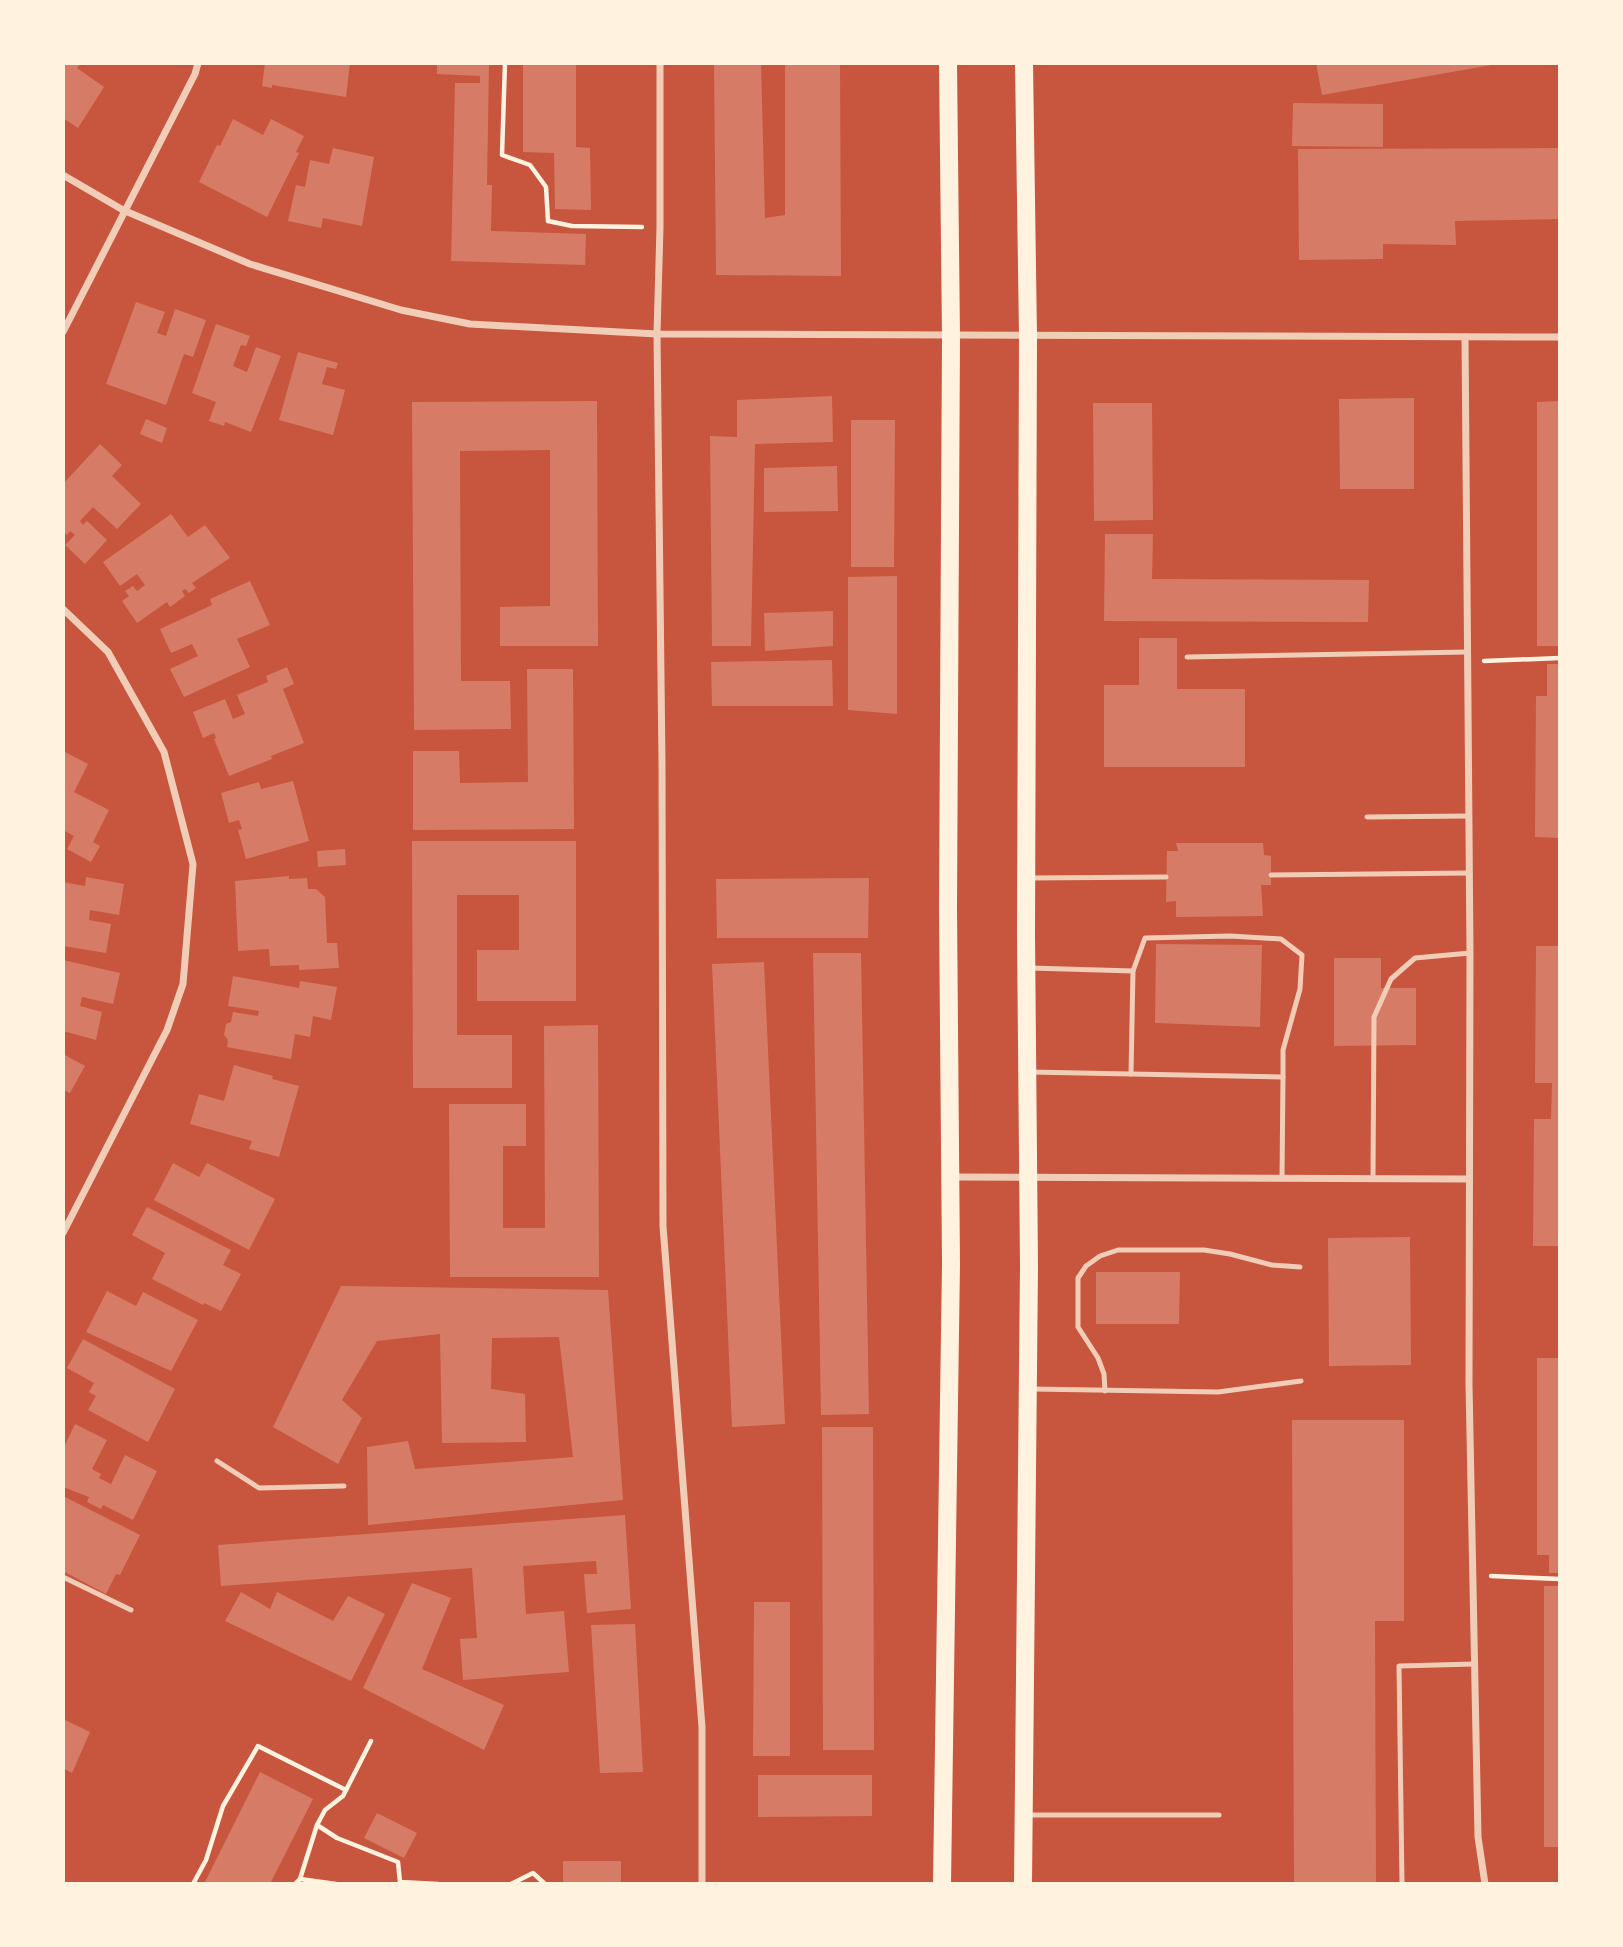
<svg xmlns="http://www.w3.org/2000/svg" width="1623" height="1947" font-family="Quicksand,sans-serif">
<rect width="100%" height="100%" fill="#c8553d"/>
<!-- building -->
<g fill="#d67c66">
<polygon points="63,63 81,63 77,68 104,87 78,128 63,118"/>
<polygon points="265,63 350,63 346,97 272,85 272,88 262,86"/>
<polygon points="437,63 489,63 487,185 492,185 491,231 586,234 585,265 451,261 455,83 480,83 480,76 437,74"/>
<polygon points="523,63 576,63 576,147 590,148 591,210 555,209 554,153 523,152"/>
<polygon points="714,63 761,63 765,218 785,215 785,63 840,63 841,276 716,275"/>
<polygon points="1316,63 1497,63 1497,64 1322,95"/>
<polygon points="1293,103 1383,104 1383,147 1292,146"/>
<polygon points="233,119 263,135 271,119 304,136 296,152 299,153 267,217 199,182 217,145 220,146"/>
<polygon points="333,148 374,157 362,226 323,218 321,228 288,221 296,185 305,187 310,160 329,164"/>
<polygon points="1560,148 1560,219 1455,221 1456,245 1383,244 1383,259 1299,260 1298,149"/>
<polygon points="136,302 165,312 157,333 166,336 175,309 206,320 193,357 184,354 166,405 106,384"/>
<polygon points="216,324 250,336 246,346 241,345 233,366 247,372 256,347 281,356 251,432 225,422 224,426 209,421 216,402 192,393"/>
<polygon points="298,352 338,363 336,369 327,367 322,384 345,390 333,435 279,420"/>
<polygon points="832,396 833,442 755,444 751,646 712,646 710,436 737,437 737,400"/>
<polygon points="1414,398 1414,489 1340,489 1339,399"/>
<polygon points="597,401 598,646 500,646 500,607 550,606 550,450 460,451 461,681 510,681 511,729 414,730 412,402"/>
<polygon points="1560,401 1560,646 1537,646 1537,402"/>
<polygon points="1093,403 1152,403 1153,520 1094,521"/>
<polygon points="146,419 167,428 162,443 140,434"/>
<polygon points="851,420 895,420 894,567 851,567"/>
<polygon points="100,444 122,465 112,476 141,504 117,529 93,507 80,521 83,525 87,521 107,540 85,564 65,545 75,535 70,531 67,535 63,531 63,484"/>
<polygon points="837,466 838,511 764,512 764,468"/>
<polygon points="171,514 188,537 205,525 230,558 192,583 196,588 189,593 185,589 182,591 185,596 170,607 167,602 137,623 122,601 129,596 125,591 133,586 137,591 145,585 137,574 120,586 103,562"/>
<polygon points="1105,534 1153,534 1152,579 1369,580 1368,622 1104,621"/>
<polygon points="897,576 897,714 848,710 848,577"/>
<polygon points="250,581 270,625 237,639 250,667 184,697 170,669 198,656 192,644 171,653 160,629 212,605 210,599"/>
<polygon points="833,611 833,646 765,651 764,613"/>
<polygon points="1139,638 1177,638 1177,689 1245,689 1245,767 1104,767 1104,685 1139,685"/>
<polygon points="832,660 833,706 712,706 711,662"/>
<polygon points="1547,664 1560,664 1560,838 1535,837 1536,696 1547,696"/>
<polygon points="287,667 294,684 283,689 304,743 271,756 272,759 229,776 214,739 216,738 214,733 203,738 193,712 225,699 233,719 245,714 237,695 268,682 266,676"/>
<polygon points="527,669 573,669 574,829 413,830 413,751 459,751 460,783 528,782"/>
<polygon points="63,751 88,764 74,792 109,810 93,842 100,846 91,862 67,849 74,836 63,830"/>
<polygon points="293,781 309,841 246,859 238,830 242,829 239,820 229,823 221,793 259,782 261,789"/>
<polygon points="412,841 576,841 576,1001 477,1001 477,950 519,950 519,895 457,895 457,1035 512,1035 512,1088 413,1088"/>
<polygon points="1176,843 1263,843 1264,855 1271,856 1271,885 1261,885 1263,916 1176,917 1176,901 1166,902 1167,851 1178,851"/>
<polygon points="345,849 346,865 318,867 317,851"/>
<polygon points="289,876 289,879 307,878 308,889 316,889 325,897 327,943 337,943 339,968 299,970 299,965 270,966 269,949 238,951 235,881"/>
<polygon points="86,877 124,884 119,915 90,910 89,920 111,924 106,953 63,946 63,882 85,886"/>
<polygon points="869,878 868,938 717,938 716,879"/>
<polygon points="1156,944 1262,945 1260,1027 1155,1023"/>
<polygon points="1536,946 1560,946 1560,1246 1533,1246 1534,1119 1551,1119 1552,1083 1535,1083"/>
<polygon points="813,953 861,953 869,1414 821,1415"/>
<polygon points="1334,958 1381,958 1381,988 1416,988 1416,1045 1334,1046"/>
<polygon points="63,960 120,973 113,1004 82,997 80,1006 102,1012 96,1040 63,1031"/>
<polygon points="764,962 785,1424 732,1427 712,964"/>
<polygon points="233,976 299,988 300,981 337,987 331,1020 313,1016 310,1037 295,1034 291,1059 227,1047 228,1040 224,1035 226,1024 231,1022 233,1012 258,1016 259,1011 228,1006"/>
<polygon points="598,1025 599,1277 450,1277 449,1104 526,1104 526,1146 503,1146 503,1228 545,1228 544,1026"/>
<polygon points="63,1054 85,1066 70,1093 63,1090"/>
<polygon points="234,1065 273,1076 272,1079 299,1086 279,1157 249,1149 252,1141 190,1124 199,1094 224,1101"/>
<polygon points="173,1163 199,1177 207,1163 275,1199 249,1250 154,1200"/>
<polygon points="147,1207 231,1250 223,1265 241,1274 221,1311 204,1303 203,1305 152,1279 165,1253 132,1235"/>
<polygon points="1410,1237 1411,1365 1329,1366 1328,1238"/>
<polygon points="1096,1272 1180,1272 1179,1324 1096,1324"/>
<polygon points="341,1286 608,1290 623,1500 368,1525 367,1447 408,1441 415,1469 573,1457 559,1337 492,1338 491,1389 525,1394 526,1442 442,1443 440,1334 377,1341 342,1400 362,1418 338,1464 273,1427"/>
<polygon points="107,1291 136,1306 143,1292 198,1320 171,1371 86,1332"/>
<polygon points="83,1339 175,1389 148,1442 88,1410 96,1396 89,1392 94,1383 67,1368"/>
<polygon points="1537,1358 1560,1358 1560,1573 1549,1573 1549,1555 1537,1555"/>
<polygon points="1292,1420 1404,1420 1404,1621 1375,1621 1376,1884 1294,1884"/>
<polygon points="75,1424 107,1440 92,1469 101,1474 99,1478 111,1484 125,1455 157,1471 133,1520 103,1505 101,1509 87,1502 89,1497 63,1487 63,1449"/>
<polygon points="822,1427 873,1427 874,1750 823,1750"/>
<polygon points="63,1496 140,1535 120,1575 116,1574 106,1594 63,1571"/>
<polygon points="625,1515 631,1609 587,1613 584,1574 597,1574 596,1561 523,1566 526,1614 564,1611 569,1672 463,1680 460,1639 477,1638 472,1568 221,1586 218,1545"/>
<polygon points="412,1583 451,1598 422,1669 504,1705 484,1750 363,1688"/>
<rect x="1544" y="1586" width="16" height="261"/>
<polygon points="241,1592 270,1609 277,1592 333,1621 348,1596 385,1614 351,1681 225,1621"/>
<polygon points="754,1602 790,1602 790,1756 753,1756"/>
<polygon points="635,1624 643,1772 600,1773 591,1625"/>
<polygon points="63,1719 90,1732 72,1773 63,1768"/>
<polygon points="260,1772 313,1799 270,1884 204,1884"/>
<polygon points="758,1775 872,1775 872,1816 758,1817"/>
<polygon points="377,1813 417,1833 404,1858 364,1838"/>
<rect x="563" y="1861" width="58" height="23"/>
</g>
<g fill="none" stroke-linecap="round" stroke-linejoin="round">
<!-- path -->
<g stroke="#fff3e0" stroke-width="4.5">
<polyline points="505,63 502,155 530,165 546,187 548,221 572,226 642,227"/>
<polyline points="1484,661 1560,658"/>
<polyline points="1491,1576 1560,1579"/>
<polyline points="317,1825 337,1838 398,1862 400,1882 438,1884"/>
<polyline points="300,1879 336,1884"/>
<polyline points="193,1884 206,1860 223,1806 258,1746 346,1790"/>
<polyline points="295,1884 300,1879 317,1825 325,1810 343,1796 371,1741"/>
<polyline points="511,1884 533,1873 545,1884"/>
</g>
<!-- service -->
<g stroke="#f1ccb7" stroke-width="5">
<polyline points="1187,657 1468,652"/>
<polyline points="1367,817 1469,816"/>
<polyline points="1271,875 1470,873"/>
<polyline points="1030,878 1166,877"/>
<polyline points="1030,968 1133,971 1131,1074"/>
<polyline points="1133,971 1145,938 1230,936 1281,939 1302,955 1300,989 1283,1050 1283,1077"/>
<polyline points="1029,1072 1283,1077 1282,1178"/>
<polyline points="1373,1178 1374,1017 1391,979 1415,958 1470,953"/>
<polyline points="1032,1389 1218,1392 1301,1381"/>
<polyline points="1105,1391 1104,1374 1098,1358 1078,1327 1078,1278 1086,1266 1100,1256 1118,1250 1204,1250 1230,1254 1272,1265 1300,1267"/>
<polyline points="217,1461 259,1488 344,1486"/>
<polyline points="63,1577 131,1610"/>
<polyline points="1026,1815 1219,1815"/>
<polyline points="1402,1884 1399,1666 1474,1664"/>
</g>
<!-- minor -->
<g stroke="#f1ccb7" stroke-width="7">
<polyline points="660,63 660,227 657,334 662,763 663,1226 702,1727 702,1884"/>
<polyline points="63,175 123,210 250,264 401,310 470,324 657,334 1560,337"/>
<polyline points="63,332 195,74 198,63"/>
<polyline points="1465,337 1470,953 1469,1384 1478,1837 1485,1884"/>
<polyline points="63,609 108,652 164,752 193,864 183,984 167,1030 63,1233"/>
<polyline points="952,1177 1469,1179"/>
</g>
<!-- primary -->
<g stroke="#fff3e0" stroke-width="18">
<polyline points="942,1884 951,1264 948,908 951,336 948,63"/>
<polyline points="1023,1884 1029,1266 1026,935 1028,336 1024,63"/>
</g>
</g>
<!-- border -->
<rect width="1623" height="1947" fill="none" stroke="#fff3e0" stroke-width="130"/>
</svg>
